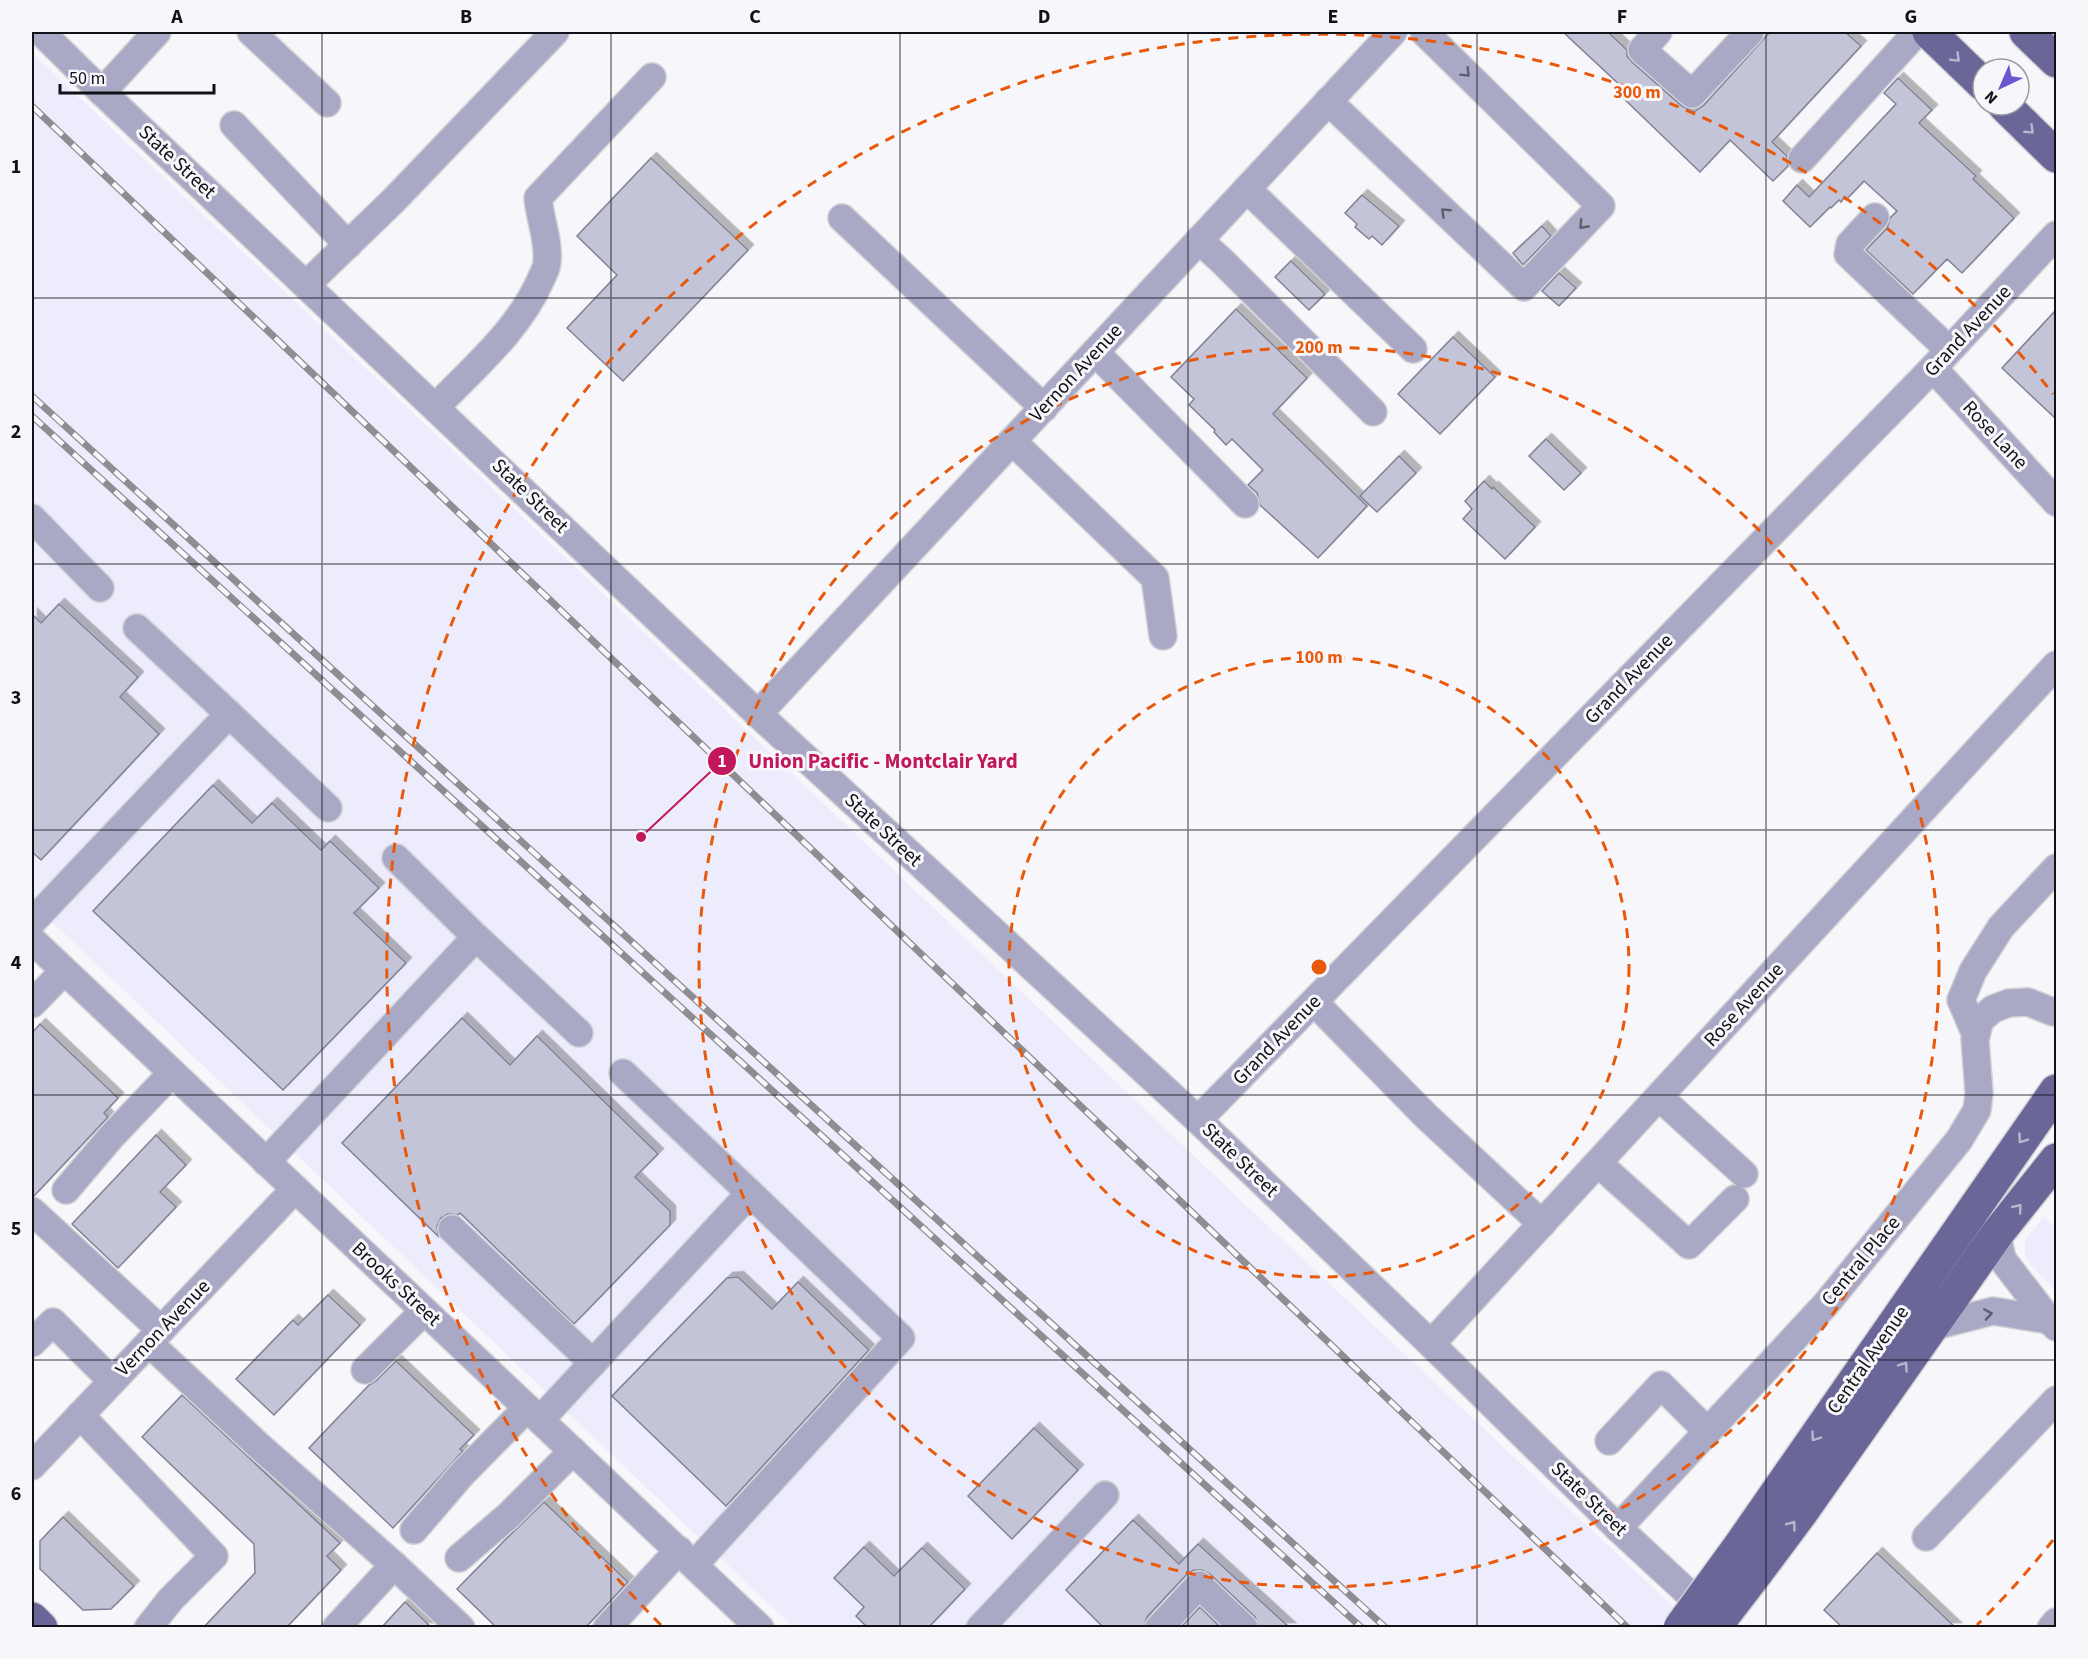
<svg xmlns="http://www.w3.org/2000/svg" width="2088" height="1659" font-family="'Source Sans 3',sans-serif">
<defs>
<filter id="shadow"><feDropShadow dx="5.5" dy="-5.5" stdDeviation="0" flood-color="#0004"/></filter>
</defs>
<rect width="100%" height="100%" fill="#f7f7fb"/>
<!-- built -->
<g fill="#ececfd">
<polygon points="32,53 428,427 1233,1193 1695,1627 793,1627 32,903"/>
<polygon points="2044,1217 2056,1228 2056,1291 2028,1262 2025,1253 2025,1240"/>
</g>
<!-- building -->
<g fill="#c4c4d9" stroke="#828195" stroke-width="1.5" filter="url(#shadow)">
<polygon points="1563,32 1608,32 1627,50 1627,56 1632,62 1682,106 1694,112 1704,105 1770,32 1845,32 1861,46 1772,142 1787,156 1788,166 1773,181 1730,140 1700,172 1619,94 1624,89"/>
<polygon points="1898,78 1932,110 1919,123 1976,176 1973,179 2014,218 1962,273 1947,259 1913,294 1866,250 1887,228 1890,218 1897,211 1864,181 1846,200 1844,198 1841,202 1839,200 1831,208 1830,207 1810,227 1783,201 1797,185 1809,197 1896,104 1884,93"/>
<polygon points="651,158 748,250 623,381 567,328 617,275 577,236"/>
<polygon points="1362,195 1399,226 1382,245 1372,236 1369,239 1355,227 1357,224 1345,213"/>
<polygon points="1542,226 1551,236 1523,265 1513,253"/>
<polygon points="1291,261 1325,294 1309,310 1275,277"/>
<polygon points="1559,273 1576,288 1559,306 1542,291"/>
<polygon points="1236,309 1307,378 1273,414 1367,506 1318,558 1260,505 1257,493 1248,485 1263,470 1232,439 1226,445 1214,432 1215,430 1189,405 1194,399 1171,377"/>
<polygon points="2056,310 2056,419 2002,368"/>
<polygon points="1453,337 1495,377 1440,434 1398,394"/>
<polygon points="1546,439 1581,473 1564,490 1529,456"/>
<polygon points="1399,456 1416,473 1377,512 1360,496"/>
<polygon points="1484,481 1492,489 1493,487 1535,527 1505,559 1463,519 1472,509 1465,501"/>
<polygon points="59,604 138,677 120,697 159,734 41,860 32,852 32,614 41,623"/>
<polygon points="213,785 252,823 272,803 321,850 330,841 379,888 354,913 406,963 283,1090 93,911"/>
<polygon points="462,1018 510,1065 537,1036 658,1154 635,1177 670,1211 670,1225 574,1324 460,1213 458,1215 448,1214 441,1218 437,1226 438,1236 342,1143"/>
<polygon points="40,1024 118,1098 104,1113 108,1117 34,1196 32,1196 32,1033"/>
<polygon points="156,1135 186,1165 160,1192 176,1207 118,1268 72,1224"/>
<polygon points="738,1277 772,1309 798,1282 869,1350 726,1506 612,1396 727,1278"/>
<polygon points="328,1295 360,1325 274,1415 236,1379 293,1320 298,1325"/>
<polygon points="396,1361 474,1435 460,1449 463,1451 393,1528 309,1448 369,1385 376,1381"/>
<polygon points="182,1395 340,1543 327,1556 341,1570 286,1628 203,1628 255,1573 254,1544 142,1437"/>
<polygon points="1034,1428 1078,1470 1012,1539 968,1496"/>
<polygon points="544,1502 628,1582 585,1628 497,1628 457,1589 505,1540"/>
<polygon points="63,1517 134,1586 111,1609 83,1610 40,1569 40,1541"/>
<polygon points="1133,1520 1179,1564 1198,1544 1290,1628 1259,1628 1255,1617 1210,1574 1202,1570 1194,1570 1187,1574 1147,1617 1144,1628 1104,1628 1066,1590"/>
<polygon points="864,1547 894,1576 922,1548 965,1589 928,1628 868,1628 856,1616 864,1607 834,1578"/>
<polygon points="1877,1553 1956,1628 1843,1628 1824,1610"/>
<polygon points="405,1602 432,1628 381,1628"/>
<polygon points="1200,1607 1221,1628 1184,1628 1182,1626"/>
</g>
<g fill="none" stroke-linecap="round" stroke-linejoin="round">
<defs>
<g id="minor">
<polyline points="41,32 102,92 758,714 1198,1120 1431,1344 1618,1528 1714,1617"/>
<polyline points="251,32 327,103"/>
<polyline points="1658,32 1642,50 1692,94 1750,32"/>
<polyline points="102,92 157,32"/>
<polyline points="1328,101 1524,287 1601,206 1424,32"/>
<polyline points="234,125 348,245"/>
<polyline points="1802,159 1917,32"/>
<polyline points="1247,189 1413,349"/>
<polyline points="1875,217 1850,244 1848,254 1949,350"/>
<polyline points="842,218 1044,408"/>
<polyline points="1199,240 1222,261 1373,412"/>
<polyline points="306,285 394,200 555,32"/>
<polyline points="1095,352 1245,504"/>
<polyline points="1933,368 2056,502"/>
<path d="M 436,407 C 473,368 519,330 541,279 C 543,274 547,268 547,262 C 549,240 540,220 538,198 L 652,77"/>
<polyline points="1012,441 1155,578 1163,636"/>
<polyline points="32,518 100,588"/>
<polyline points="229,714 328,808"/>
<polyline points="758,714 1393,32"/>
<polyline points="32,922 229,714 137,628"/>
<polyline points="476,937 579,1033"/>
<polyline points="32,940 760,1628"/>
<polyline points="1314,1002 1426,1116 1542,1224"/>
<polyline points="32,1004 64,971"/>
<polyline points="1976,1035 1961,1000 1973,971 2001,927 2056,868"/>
<polyline points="623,1073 750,1193"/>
<polyline points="1659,1097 1744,1174"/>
<polyline points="1198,1120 1933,368 2056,235"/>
<polyline points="266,1162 476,937 396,858"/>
<polyline points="1598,1163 1689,1245 1735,1199"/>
<polyline points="66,1190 111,1137 172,1073"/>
<polyline points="32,1211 161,1330"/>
<polyline points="452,1229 593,1363"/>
<polyline points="1997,1234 2002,1259 2049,1320 2056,1327"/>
<polyline points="1931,1327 1993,1311 2049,1320"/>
<polyline points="32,1343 53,1322 112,1381"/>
<polyline points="149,1343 258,1445 394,1565"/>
<polyline points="1431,1344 2056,665"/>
<polyline points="365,1370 424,1311"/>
<polyline points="80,1415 214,1556 171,1599 148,1628"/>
<polyline points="540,1420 750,1193 901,1338 694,1565"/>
<polyline points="1609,1441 1661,1385 1707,1431"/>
<polyline points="32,1466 295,1189"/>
<polyline points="1618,1528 1826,1304 1959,1140 1977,1110 1979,1093 1975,1039 1980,1020 1993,1009 2009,1003 2028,1002 2053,1012"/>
<polyline points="414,1530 462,1474 527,1408"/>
<polyline points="1926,1537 2056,1400"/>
<polyline points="459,1558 508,1516 573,1451"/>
<polyline points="336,1628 394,1565 461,1628"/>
<polyline points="607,1628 679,1550"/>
<polyline points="980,1628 1105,1495"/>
<polyline points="1159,1628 1199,1585 1244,1628"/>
<polyline points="2051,1628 2056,1622"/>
</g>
<g id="major">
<polyline points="1929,32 1983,84"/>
<polyline points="2026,32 2056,61"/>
<polyline points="2004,105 2056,156"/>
<polyline points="1739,1547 2056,1091"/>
<polyline points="1757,1572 1801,1513 1997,1234 2056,1160"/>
<polyline points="32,1619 41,1628"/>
</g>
</defs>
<!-- minor casing -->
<use href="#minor" stroke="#d2d2d7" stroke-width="30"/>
<!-- major casing -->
<use href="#major" stroke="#d2d2d7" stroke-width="36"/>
<!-- minor -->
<use href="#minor" stroke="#a9a9c5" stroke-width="27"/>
<!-- major -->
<use href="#major" stroke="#6a6698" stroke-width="33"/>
<defs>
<g id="rail">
<polyline points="32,106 1628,1628"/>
<polyline points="32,396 1386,1628"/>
<polyline points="32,416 1362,1628"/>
</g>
</defs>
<!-- rail casing -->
<use href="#rail" stroke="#8d8d92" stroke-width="7"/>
<!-- rail -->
<use href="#rail" stroke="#f7f7fb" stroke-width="4.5" stroke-dasharray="14" stroke-linecap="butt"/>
<defs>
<g id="major-bridge">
<polyline points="1680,1628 1739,1547"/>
<polyline points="1714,1628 1757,1572"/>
</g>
</defs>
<!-- major-bridge casing -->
<use href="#major-bridge" stroke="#d2d2d7" stroke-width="36" stroke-linecap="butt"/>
<!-- major-bridge -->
<use href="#major-bridge" stroke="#6a6698" stroke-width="33"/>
</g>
<!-- one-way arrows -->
<defs><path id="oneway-chevron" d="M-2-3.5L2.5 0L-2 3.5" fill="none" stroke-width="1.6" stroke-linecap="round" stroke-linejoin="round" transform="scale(1.5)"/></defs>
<g stroke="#b8b6ce">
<use href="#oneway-chevron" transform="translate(1956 58) rotate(44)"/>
<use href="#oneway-chevron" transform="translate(2030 130) rotate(44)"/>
<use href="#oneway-chevron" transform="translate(2022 1139) rotate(125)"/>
<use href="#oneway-chevron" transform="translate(2018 1208) rotate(-51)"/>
<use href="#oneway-chevron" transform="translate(1904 1366) rotate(-55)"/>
<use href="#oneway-chevron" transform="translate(1815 1437) rotate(125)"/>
<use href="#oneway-chevron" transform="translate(1792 1525) rotate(-53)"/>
</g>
<g stroke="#5d5d6e">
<use href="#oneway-chevron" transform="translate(1466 73) rotate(45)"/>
<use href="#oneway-chevron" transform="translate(1445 212) rotate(-136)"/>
<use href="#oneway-chevron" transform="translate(1583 225) rotate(133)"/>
<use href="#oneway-chevron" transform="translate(1988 1314) rotate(-9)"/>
</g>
<!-- grid -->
<path fill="none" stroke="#111118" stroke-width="1.5" stroke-opacity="0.55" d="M 322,32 L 322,1628M 611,32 L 611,1628M 900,32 L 900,1628M 1188,32 L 1188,1628M 1477,32 L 1477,1628M 1766,32 L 1766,1628M 32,298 L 2056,298M 32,564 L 2056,564M 32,830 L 2056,830M 32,1095 L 2056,1095M 32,1360 L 2056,1360"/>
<!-- distance rings -->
<g fill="none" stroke="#e8590c" stroke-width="3" stroke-dasharray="10 8">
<circle cx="1319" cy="967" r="310"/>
<circle cx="1319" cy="967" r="620"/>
<path d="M2053 1540A931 931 0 0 1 1977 1625M661 1625A931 931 0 1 1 2053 394"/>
</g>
<g text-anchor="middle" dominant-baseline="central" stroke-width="6" stroke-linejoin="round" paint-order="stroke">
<!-- street labels -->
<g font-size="20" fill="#111118" stroke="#f7f7fb">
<text transform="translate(177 162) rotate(43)">State Street</text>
<text transform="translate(1968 331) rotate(-47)">Grand Avenue</text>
<text transform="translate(1076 373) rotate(-47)">Vernon Avenue</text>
<text transform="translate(1995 435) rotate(47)">Rose Lane</text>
<text transform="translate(530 496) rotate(44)">State Street</text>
<text transform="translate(1629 679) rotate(-46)">Grand Avenue</text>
<text transform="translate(883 830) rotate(43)">State Street</text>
<text transform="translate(1744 1005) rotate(-47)">Rose Avenue</text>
<text transform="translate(1277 1040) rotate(-46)">Grand Avenue</text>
<text transform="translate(1240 1160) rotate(44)">State Street</text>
<text transform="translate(1861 1261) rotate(-50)">Central Place</text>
<text transform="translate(396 1284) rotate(43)">Brooks Street</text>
<text transform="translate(163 1328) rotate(-46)">Vernon Avenue</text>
<text transform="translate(1868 1360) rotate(-55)">Central Avenue</text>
<text transform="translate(1589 1499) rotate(44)">State Street</text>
</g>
</g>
<circle cx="1319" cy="967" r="9" fill="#e8590c" stroke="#f7f7fb" stroke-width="3"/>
<g font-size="18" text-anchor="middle" font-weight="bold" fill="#e8590c" stroke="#f7f7fb" stroke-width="6" stroke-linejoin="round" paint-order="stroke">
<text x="1637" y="98">300 m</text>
<text x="1319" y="353">200 m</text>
<text x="1319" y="663">100 m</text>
</g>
<!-- callouts -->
<path fill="none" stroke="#c2185b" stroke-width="2" d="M641 837L722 761"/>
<g fill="#c2185b" stroke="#f7f7fb" stroke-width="2">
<circle cx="641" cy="837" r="6"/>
<circle cx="722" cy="761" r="15"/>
</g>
<g font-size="18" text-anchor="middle" font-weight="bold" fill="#fff">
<text x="722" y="767">1</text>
</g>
<g font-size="21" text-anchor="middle" font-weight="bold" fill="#c2185b" stroke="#f7f7fb" stroke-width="6" stroke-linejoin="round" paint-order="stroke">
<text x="883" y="768">Union Pacific - Montclair Yard</text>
</g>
<!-- border -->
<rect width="2088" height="1659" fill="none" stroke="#f7f7fb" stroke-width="66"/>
<!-- north arrow -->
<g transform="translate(2001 87) rotate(224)"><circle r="28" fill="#f7f7fb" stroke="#9b9ba0" stroke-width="1.5"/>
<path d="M0-4.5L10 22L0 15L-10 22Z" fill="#6c56d0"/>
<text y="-9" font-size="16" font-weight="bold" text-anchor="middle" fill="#111118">N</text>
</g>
<!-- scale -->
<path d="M60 84v9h154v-9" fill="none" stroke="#111118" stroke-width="3"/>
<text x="69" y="84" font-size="18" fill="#111118" stroke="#f7f7fb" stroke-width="4.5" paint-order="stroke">50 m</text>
<rect x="33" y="33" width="2022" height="1593" fill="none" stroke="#111118" stroke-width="2"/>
<g font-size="20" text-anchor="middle" font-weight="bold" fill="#111118">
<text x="177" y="23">A</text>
<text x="466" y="23">B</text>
<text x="755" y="23">C</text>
<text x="1044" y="23">D</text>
<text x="1333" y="23">E</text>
<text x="1622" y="23">F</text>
<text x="1911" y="23">G</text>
<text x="16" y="173">1</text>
<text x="16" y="438">2</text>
<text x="16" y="704">3</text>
<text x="16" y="969">4</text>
<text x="16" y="1235">5</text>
<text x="16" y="1500">6</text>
</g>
</svg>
